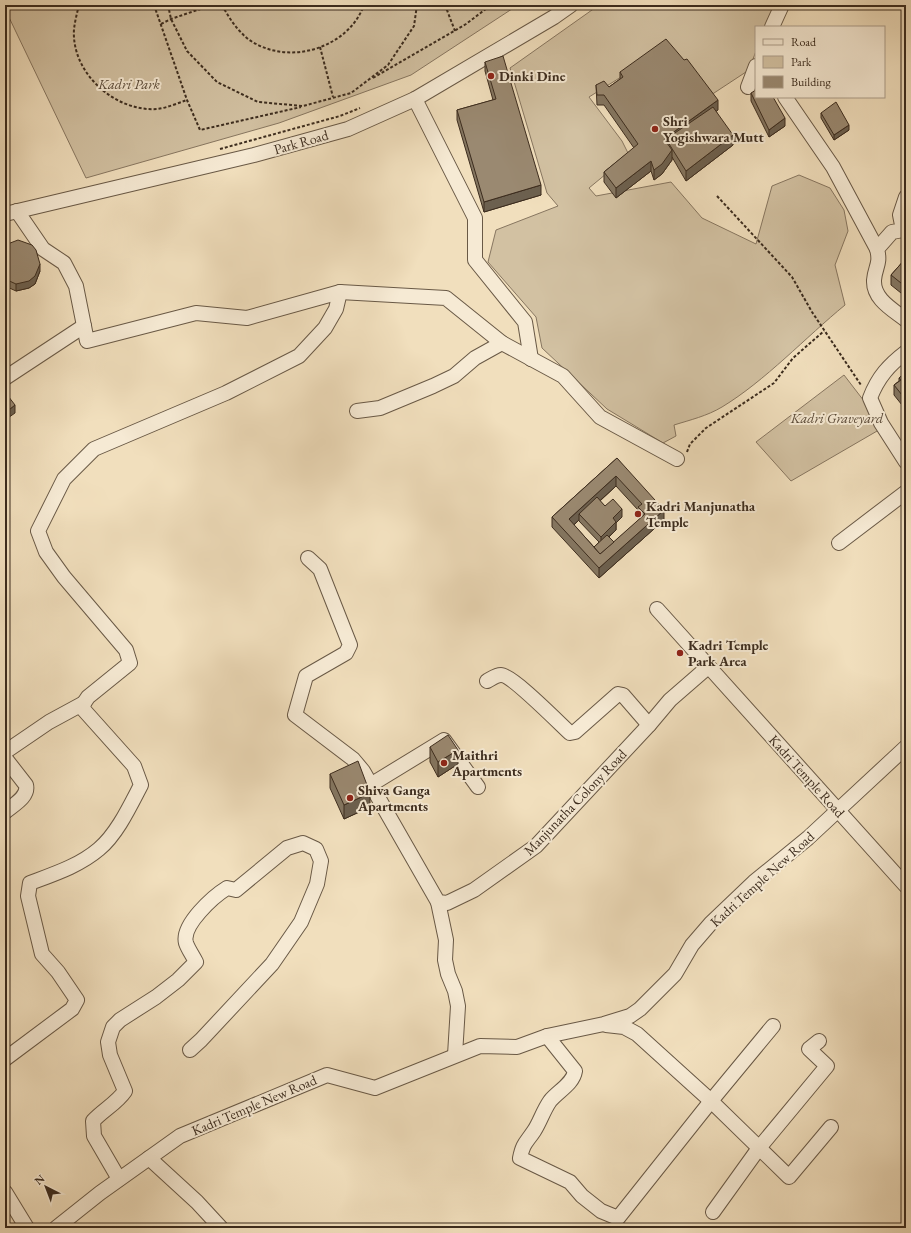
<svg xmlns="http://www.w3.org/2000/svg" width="911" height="1233" font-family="'EB Garamond',serif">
<rect width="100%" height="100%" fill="#f1dfbd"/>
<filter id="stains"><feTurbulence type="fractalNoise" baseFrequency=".005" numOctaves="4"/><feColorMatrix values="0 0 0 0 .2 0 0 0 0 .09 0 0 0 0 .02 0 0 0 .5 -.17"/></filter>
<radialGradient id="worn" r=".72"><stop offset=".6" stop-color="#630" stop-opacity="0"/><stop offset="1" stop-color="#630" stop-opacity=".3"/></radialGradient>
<!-- green -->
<g fill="#d2c1a2" stroke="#877660">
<polygon points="5,5 518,5 411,75 279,123 86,178 5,9"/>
<path d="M 599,5 L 774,5 L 766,27 L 756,27 L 756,51 L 749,70 L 711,95 L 666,49 L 589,97 L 622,141 L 629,155 L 589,188 L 596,196 L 671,182 L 702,218 L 756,244 L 772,186 L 799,175 L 830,188 L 844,210 L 848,231 L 835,265 L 845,305 C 806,337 765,381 722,407 C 707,416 690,420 674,425 L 676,436 L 663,443 L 607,409 L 542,348 L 536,317 L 488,262 L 496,230 L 558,206 L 547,193 L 510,68 Z"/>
<polygon points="844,375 884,427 791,481 756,442"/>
</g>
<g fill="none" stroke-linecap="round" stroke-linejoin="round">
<defs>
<g id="minor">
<polyline points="772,27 782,5"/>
<polyline points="748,87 756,66"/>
<polyline points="785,97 833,167 877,249"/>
<polyline points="415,99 475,218 475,260 525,322 531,359"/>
<path d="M 906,197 L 900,215 L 903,230 L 892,232 L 877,249 C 881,264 875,267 874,280 C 873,299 892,309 906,320"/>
<polyline points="17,211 43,249 64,263 76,286 87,341 196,313 247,318 340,292 446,298 502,343"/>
<polyline points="5,214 254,155 348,129 415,99 554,17 571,5"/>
<path d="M 906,352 C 889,365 878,377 870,398 L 881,423 L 906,462"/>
<polyline points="5,378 84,326"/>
<polyline points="357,411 380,408 433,386 454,376 475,358 502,343 563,376 600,417 677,459"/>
<polyline points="839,543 906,492"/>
<polyline points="308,558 320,569 350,645 346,653 306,676 295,715 353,759 363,771 438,902 447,903 474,890 536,846 649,725 670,700 708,667"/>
<polyline points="657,609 906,886"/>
<path d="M 487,681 C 491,679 496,675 501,675 C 512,675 559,723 570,733 L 575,732 L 618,694 L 623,695 L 649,725"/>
<polyline points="5,752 49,722 84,703"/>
<path d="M 5,758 L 26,785 C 29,797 13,805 5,812"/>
<polyline points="372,784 444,740 478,787"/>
<polyline points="438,902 446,940 445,960 448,974 455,991 458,1006 455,1055"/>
<polyline points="606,1025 624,1027 637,1034 711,1101 789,1177 831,1127"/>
<path d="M 547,1036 L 575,1071 C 573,1084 558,1091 550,1101 C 543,1111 540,1122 534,1131 C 526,1143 523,1143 520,1158 L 570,1182 L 582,1196 L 601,1211 L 618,1218 L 711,1101 L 773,1026"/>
<path d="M 5,1059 L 72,1009 L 77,1000 L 58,972 L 42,954 L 28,896 L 30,883 C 54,874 79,866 99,849 C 117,834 130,806 141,785 L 134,766 L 83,709 L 84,703 L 88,697 L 130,663 L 126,650 L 64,577 L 46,552 L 38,531 L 64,479 L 94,449 L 226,393 L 299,356 L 325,328 L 336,309 L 340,292"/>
<polyline points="149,1158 197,1202 221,1228"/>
<path d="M 119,1179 L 94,1136 L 93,1121 C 103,1110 117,1103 125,1091 L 110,1055 L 108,1042 L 113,1027 L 120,1020 L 156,997 L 178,980 L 196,962 C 193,956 188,949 186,943 C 181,925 214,896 227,888 L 236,890 L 287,848 L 303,843 L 316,849 L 321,861 L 317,884 L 301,922 L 272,964 L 201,1040 L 190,1050"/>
<polyline points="5,1192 27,1228"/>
<polyline points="713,1212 759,1148 827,1066 809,1049 819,1041"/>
<polyline points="56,1228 100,1193 180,1136 327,1075 375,1088 480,1046 517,1047 547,1036 604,1024 630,1016 640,1009 675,974 692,945 711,923 754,882 808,838 906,747"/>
</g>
</defs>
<!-- minor casing -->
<use href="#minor" stroke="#695946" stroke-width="16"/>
<!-- path -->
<g stroke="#3c2c1e" stroke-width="2" stroke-dasharray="3 2" stroke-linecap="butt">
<path d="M 79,5 C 77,13 75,21 74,29 C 71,73 115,112 157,109 C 167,108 178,103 187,100"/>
<polyline points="154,5 187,100 200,130 301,107"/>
<polyline points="168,5 171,19 187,51 217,82 258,102 303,106 351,93 388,65 414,26 417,5"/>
<path d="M 222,5 C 229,18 237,30 248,39 C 287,67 348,49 364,5"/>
<polyline points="445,5 455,31"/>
<polyline points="161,24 171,19 212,5"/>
<polyline points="320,47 333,97"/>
<polyline points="373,78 466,24 491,5"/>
<polyline points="220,149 340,116 360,108"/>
<polyline points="717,196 792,277 812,312 861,385"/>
<polyline points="687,452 690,444 706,428 774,383 793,358 824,331"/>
</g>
<!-- minor -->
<use href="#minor" stroke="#f6ead4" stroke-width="14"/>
</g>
<!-- wall -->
<g fill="#847661" stroke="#3c2c1e" fill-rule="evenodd">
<polygon points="485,62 541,195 484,212 457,120 457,110 493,100 485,71"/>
<polygon points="620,72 718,110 716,111 733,145 686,181 672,157 672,160 662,174 654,180 651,171 616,198 604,182 604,172 634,148 604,105 597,105 596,85 609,87 620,79"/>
<polygon points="751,93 785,126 769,137 751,101"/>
<polygon points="821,113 849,130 834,140 821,118"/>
<polygon points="5,245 40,271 35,284 29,288 16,291 5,286"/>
<polygon points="906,258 906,297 891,285 891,275"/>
<polygon points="906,372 906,410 894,395 894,385 899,381 899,378"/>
<path d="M 617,458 L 664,520 L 599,578 L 552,527 L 552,517 ZM 616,486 L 638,510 L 638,517 L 640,519 L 614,542 L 609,537 L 616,530 L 616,523 L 622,517 L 605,506 L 600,501 ZM 579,520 L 579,521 L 599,542 L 594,547 L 574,525 Z"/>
<polygon points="430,747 458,764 438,777 430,762"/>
<polygon points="330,774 370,807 344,819 330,788"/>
</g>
<!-- shaded-wall -->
<g fill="#6c604f" stroke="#3c2c1e">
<polygon points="718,100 718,110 670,145 666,139 666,147 664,139"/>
<polygon points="785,118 785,126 769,137 769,130"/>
<polygon points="849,125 849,130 834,140 834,135"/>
<polygon points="733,135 733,145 686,181 686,171"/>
<polygon points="672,150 672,160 662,174 654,180 654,170"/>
<polygon points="651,161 651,171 616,198 616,188"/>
<polygon points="541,185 541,195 484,212 484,202"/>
<polygon points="40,264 40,271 35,284 29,288 16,291 16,284"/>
<polygon points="15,405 15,413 5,420 5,413"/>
<polygon points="616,476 616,486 582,517 579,514 579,520 569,529 569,519"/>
<polygon points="622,509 622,517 616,523 616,530 601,544 601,537 613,518"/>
<polygon points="664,510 664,520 599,578 599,568"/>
<polygon points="458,750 458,764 438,777 438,762"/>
<polygon points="370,793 370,807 344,819 344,805"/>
</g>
<!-- building -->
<g fill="#9a8971" stroke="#3c2c1e" fill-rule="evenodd">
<polygon points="666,39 684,60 687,59 718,100 664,139 672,150 662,164 654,170 651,161 616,188 604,172 638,144 604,95 597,95 596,85 604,81 609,87 623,77 620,72"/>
<polygon points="503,56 541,185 484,202 457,110 496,99 485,62"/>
<polygon points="756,90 756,97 773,97 785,118 769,130 751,93"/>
<polygon points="836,102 849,125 834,135 821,113"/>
<polygon points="713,107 733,135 686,171 666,139"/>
<polygon points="18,240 32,245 36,250 40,264 35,276 29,281 16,284 5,279 5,245"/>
<polygon points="906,258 906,287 891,275"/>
<polygon points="906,372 906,400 894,385 901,380 899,378"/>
<polygon points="5,392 15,405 5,413"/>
<path d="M 617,458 L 664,510 L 599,568 L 552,517 ZM 616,476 L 642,504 L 638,507 L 645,514 L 600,554 L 569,519 Z"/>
<polygon points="597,497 605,506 613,499 622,509 613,518 616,522 601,537 579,514"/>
<polygon points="607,535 614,542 600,554 594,547"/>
<polygon points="448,735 458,750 438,762 430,747"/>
<polygon points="358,761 370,793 344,805 330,774"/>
</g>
<!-- markers -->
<g fill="#8f2418" stroke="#f6ead4" stroke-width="1.5">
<circle cx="491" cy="76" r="4"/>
<circle cx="655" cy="129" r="4"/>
<circle cx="638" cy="514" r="4"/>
<circle cx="680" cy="653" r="4"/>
<circle cx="444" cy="763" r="4"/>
<circle cx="350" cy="798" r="4"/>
</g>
<g text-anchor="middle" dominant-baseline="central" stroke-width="4" stroke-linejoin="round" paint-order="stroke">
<!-- poi labels -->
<g font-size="14" font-weight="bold" fill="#3c2c1e" stroke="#f6ead4" text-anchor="start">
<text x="499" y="76">Dinki Dine</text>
<text x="663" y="121">Shri<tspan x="663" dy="16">Yogishwara Mutt</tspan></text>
<text x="646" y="506">Kadri Manjunatha<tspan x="646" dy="16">Temple</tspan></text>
<text x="688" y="645">Kadri Temple<tspan x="688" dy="16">Park Area</tspan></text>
<text x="452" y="755">Maithri<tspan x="452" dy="16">Apartments</tspan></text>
<text x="358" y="790">Shiva Ganga<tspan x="358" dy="16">Apartments</tspan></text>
</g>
<!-- park labels -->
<g font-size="14" font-style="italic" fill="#5a4a38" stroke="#f6ead4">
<text x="129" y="84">Kadri Park</text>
<text x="837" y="418">Kadri Graveyard</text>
</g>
<!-- street labels -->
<g font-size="14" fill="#3c2c1e" stroke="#f6ead4">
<text transform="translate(301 142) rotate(-16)">Park Road</text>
<text transform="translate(807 776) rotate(48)">Kadri Temple Road</text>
<text transform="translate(575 802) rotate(-46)">Manjunatha Colony Road</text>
<text transform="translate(762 879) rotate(-42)">Kadri Temple New Road</text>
<text transform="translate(254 1105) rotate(-23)">Kadri Temple New Road</text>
</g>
</g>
<!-- margin -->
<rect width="911" height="1233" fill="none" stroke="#f1dfbd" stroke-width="20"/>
<rect x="6" y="6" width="899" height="1221" fill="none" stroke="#3c2c1e" stroke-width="2"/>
<rect x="10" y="10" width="891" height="1213" fill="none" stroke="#3c2c1e"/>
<!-- legend -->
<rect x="755" y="26" width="130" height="72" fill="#f6ead4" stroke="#ac9e8b"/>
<rect x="763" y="39" width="20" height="6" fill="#f6ead4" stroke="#ac9e8b"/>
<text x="791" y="46" font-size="12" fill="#3c2c1e">Road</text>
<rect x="763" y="56" width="20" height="12" fill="#d2c1a2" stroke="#ac9e8b"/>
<text x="791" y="66" font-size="12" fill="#3c2c1e">Park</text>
<rect x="763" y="76" width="20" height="12" fill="#9a8971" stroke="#ac9e8b"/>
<text x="791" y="86" font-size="12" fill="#3c2c1e">Building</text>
<!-- north arrow -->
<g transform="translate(46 1187) rotate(318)" stroke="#f6ead4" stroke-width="3" paint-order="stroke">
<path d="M0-3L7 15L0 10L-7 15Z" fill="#3c2c1e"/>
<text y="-6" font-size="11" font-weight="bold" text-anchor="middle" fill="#3c2c1e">N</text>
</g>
<rect width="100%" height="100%" filter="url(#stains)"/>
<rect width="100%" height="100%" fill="url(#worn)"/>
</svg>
